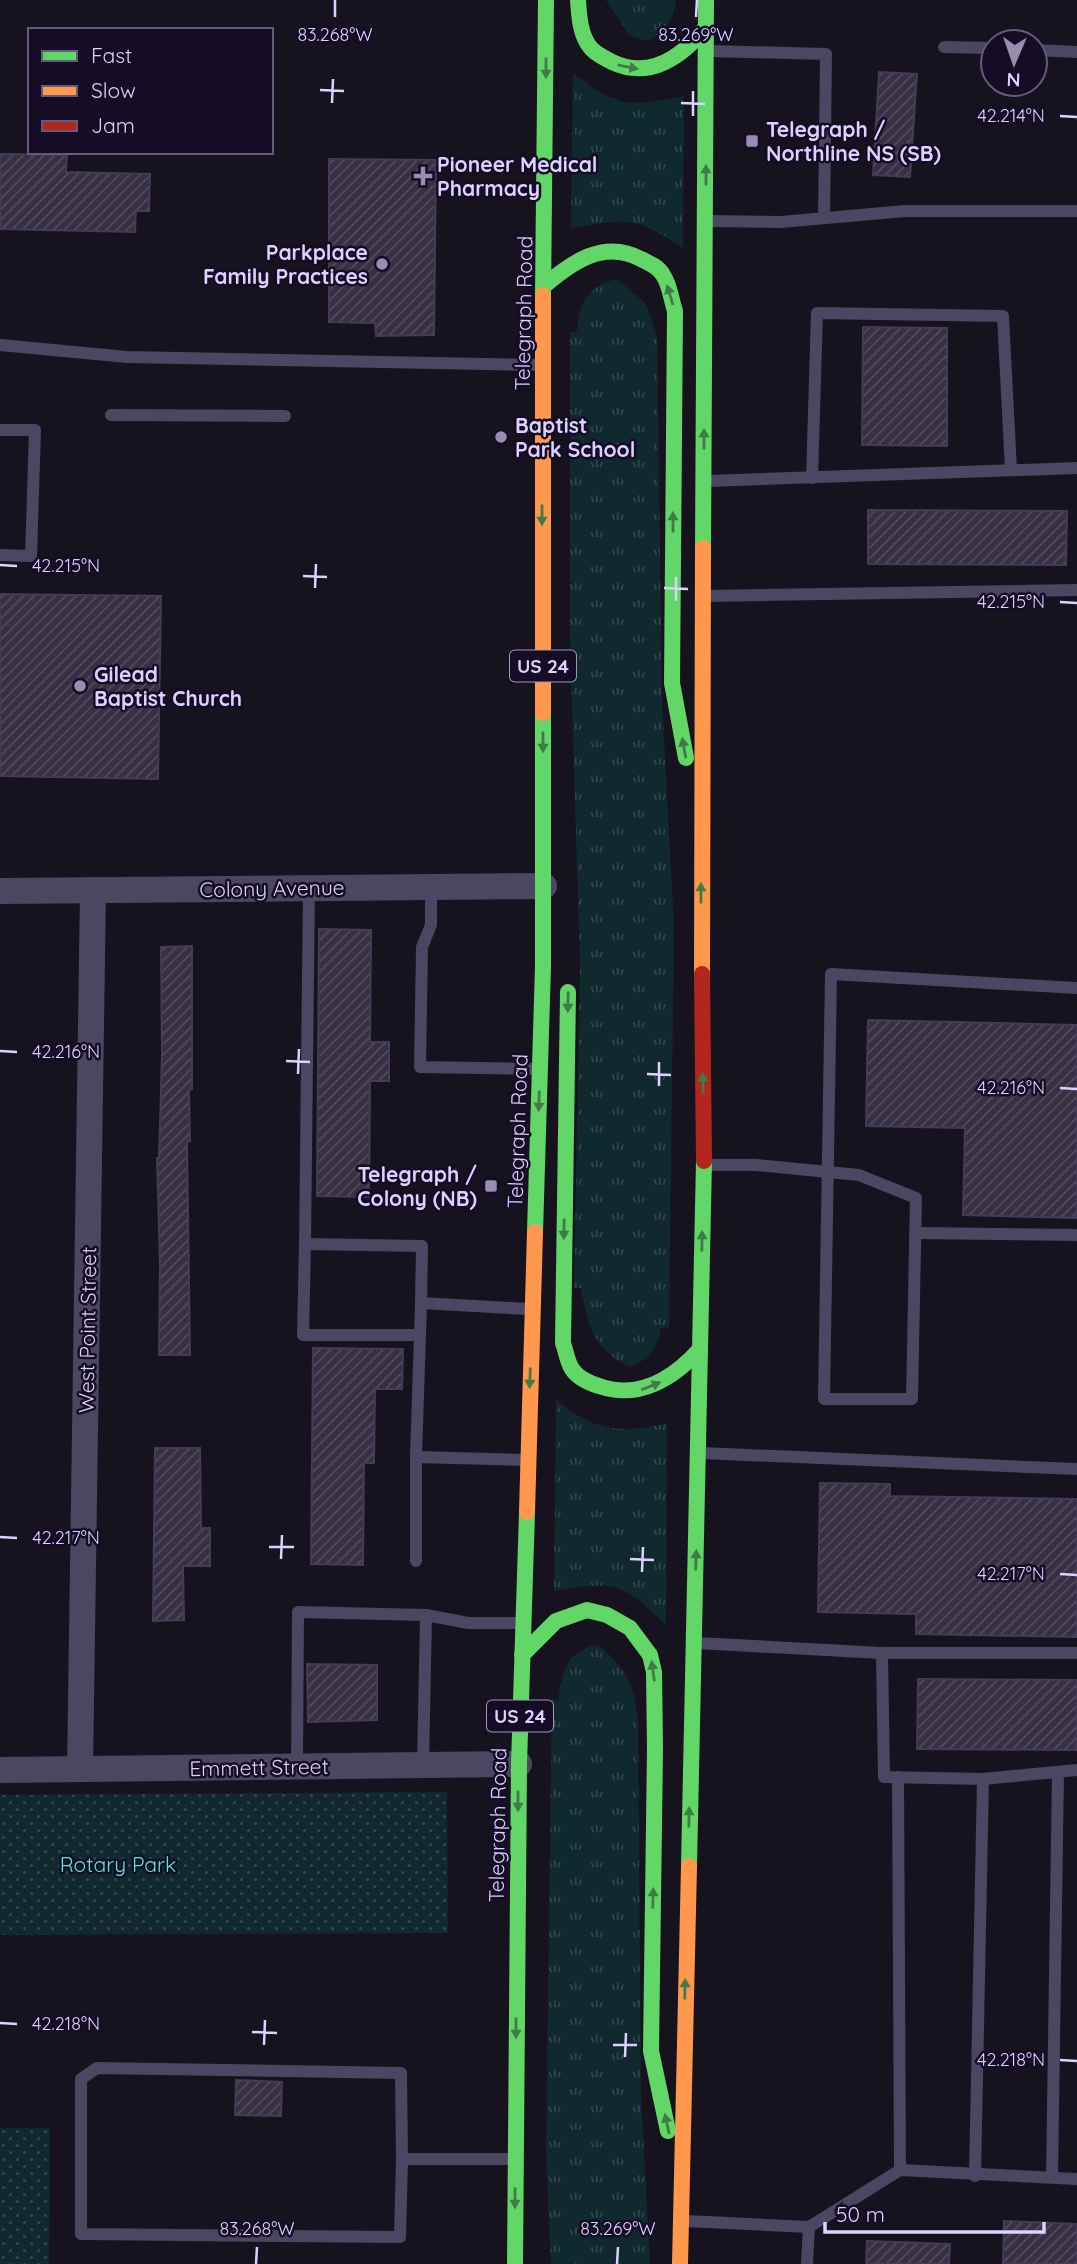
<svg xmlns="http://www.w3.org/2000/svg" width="1077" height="2264" font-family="Quicksand,sans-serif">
<defs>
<pattern id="grass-tufts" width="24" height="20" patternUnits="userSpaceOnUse" patternTransform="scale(1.75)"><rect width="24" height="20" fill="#10292e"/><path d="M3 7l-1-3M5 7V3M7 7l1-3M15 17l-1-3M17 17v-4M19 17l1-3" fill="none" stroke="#32474d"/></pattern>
<pattern id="park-dots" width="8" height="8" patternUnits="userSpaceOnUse" patternTransform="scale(1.75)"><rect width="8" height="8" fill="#10292e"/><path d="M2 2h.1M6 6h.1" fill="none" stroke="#32474d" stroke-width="1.8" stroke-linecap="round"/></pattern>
<pattern id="building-hatch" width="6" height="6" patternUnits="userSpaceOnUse" patternTransform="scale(1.75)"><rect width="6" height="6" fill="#363042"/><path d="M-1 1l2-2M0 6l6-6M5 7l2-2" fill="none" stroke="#524d5e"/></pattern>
</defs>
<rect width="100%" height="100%" fill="#16131f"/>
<!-- grass -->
<g fill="url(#grass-tufts)">
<path d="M 606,0 L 676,0 C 673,21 667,33 647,41 L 629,35 Z"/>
<path d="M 573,73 C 619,108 627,107 684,96 L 683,248 C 634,215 628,219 571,228 Z"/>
<path d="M 617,279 L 646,304 L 657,335 L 662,702 L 674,926 L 669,1327 L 661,1328 C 657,1349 650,1359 629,1367 C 593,1349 588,1325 581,1288 L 574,1288 L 580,965 L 570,637 L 570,332 L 577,331 C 578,304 589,285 617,279 Z"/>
<path d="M 556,1400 C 596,1432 618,1433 667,1424 L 666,1625 C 620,1581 616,1581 554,1591 Z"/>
<path d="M 599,1645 C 627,1671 634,1682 638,1720 L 641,2096 L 650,2264 L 551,2264 L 546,2152 L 552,1698 L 559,1700 C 561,1671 568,1649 599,1645 Z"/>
</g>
<!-- park -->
<g fill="url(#park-dots)">
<polygon points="447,1792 448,1933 0,1935 0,1795"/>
<polygon points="0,2128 50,2128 49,2264 0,2264"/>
</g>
<!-- building -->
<g fill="url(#building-hatch)" stroke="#433c54" stroke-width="2">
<polygon points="879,72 917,74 910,177 873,175"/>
<polygon points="0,154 67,155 66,172 150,174 149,211 136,211 135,232 0,229"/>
<polygon points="329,159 436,160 434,335 376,336 375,323 329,322"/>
<polygon points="863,327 947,328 947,446 862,445"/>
<polygon points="868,510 1067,511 1066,565 868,564"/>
<polygon points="0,594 161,596 158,779 0,776"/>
<polygon points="319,929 371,930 370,1042 389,1042 389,1081 370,1081 369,1197 317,1196"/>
<polygon points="192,946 192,1089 189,1090 190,1141 187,1142 190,1355 159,1355 160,1265 157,1158 159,1158 162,1053 161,947"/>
<polygon points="868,1020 1077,1025 1077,1218 963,1215 965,1128 866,1126"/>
<polygon points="313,1348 403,1349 402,1389 375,1389 374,1463 364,1463 363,1565 311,1564"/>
<polygon points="155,1448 200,1448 201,1528 210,1528 210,1566 183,1566 184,1620 153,1621"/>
<polygon points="820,1483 890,1484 890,1496 1077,1499 1077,1637 916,1634 916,1614 818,1612"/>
<polygon points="307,1664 377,1665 377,1720 308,1722"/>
<polygon points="918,1679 1077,1680 1077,1750 917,1749"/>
<polygon points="236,2080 282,2082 281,2116 235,2115"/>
<polygon points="1004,2221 1077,2224 1077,2264 1003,2264"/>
<polygon points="867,2241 950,2244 949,2264 866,2264"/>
</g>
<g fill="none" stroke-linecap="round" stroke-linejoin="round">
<!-- lane -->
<g stroke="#4b4661" stroke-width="12">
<polyline points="944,47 993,48"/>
<polyline points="1035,50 1077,52"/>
<polyline points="710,51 826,54 824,218"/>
<polyline points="710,221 781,222 905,211 1077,211"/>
<polyline points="0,345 127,357 539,365"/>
<polyline points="111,415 285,416"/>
<polyline points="0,430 35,430 31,556 0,555"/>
<polyline points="812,478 817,313 1003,316 1011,470"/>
<polyline points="708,481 1077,468"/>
<polyline points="705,596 1077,590"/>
<polyline points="431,886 431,925 422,947 420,1067 536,1069"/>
<polyline points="707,1165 756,1165 859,1175 916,1198 912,1399 824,1399 831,974 1077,988"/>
<polyline points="915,1233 1077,1235"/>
<polyline points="305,1244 309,888"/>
<polyline points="420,1335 303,1335 305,1244 422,1246 421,1303"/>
<polyline points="702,1453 1077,1469"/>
<polyline points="526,1460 416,1457 421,1303 528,1309"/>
<polyline points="416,1561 416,1457"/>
<polyline points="697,1643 882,1653 1077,1653"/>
<polyline points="882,1653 884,1777 983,1779 1077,1770"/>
<polyline points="423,1765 426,1615 468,1623 519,1623"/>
<polyline points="297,1766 298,1612 426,1615"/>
<polyline points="898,1777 900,2170"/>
<polyline points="402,2159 401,2073 97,2068 81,2079 81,2234 400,2237 402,2159 511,2159"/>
<polyline points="975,2176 983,1779"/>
<polyline points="1052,2177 1058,1772"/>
<polyline points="686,2221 809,2227 807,2264"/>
<polyline points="809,2227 900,2170 1077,2179"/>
</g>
<!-- street -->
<g stroke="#4b4661" stroke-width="26">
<polyline points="0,891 544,886"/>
<polyline points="80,1769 93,890"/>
<polyline points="0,1770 519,1764"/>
</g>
<!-- fast -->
<g stroke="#63d668" stroke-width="16">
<path d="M 578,0 C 579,15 580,35 590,47 C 595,54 605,58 612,62 C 650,80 683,56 706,27"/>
<path d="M 544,286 C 572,262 604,239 641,259 C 649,263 659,267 663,275 C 670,285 671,299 675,311 L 672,683 L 686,758"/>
<polyline points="543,295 546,0"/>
<polyline points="703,548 706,0"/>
<path d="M 568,992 L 563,1343 C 566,1351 567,1361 572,1369 C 578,1378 589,1383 599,1386 C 639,1400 674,1378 700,1349"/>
<polyline points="535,1232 543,966 543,713"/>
<polyline points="522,1655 556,1621 587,1610 607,1615 630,1628 650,1655 654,1672 655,1748 651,2051 668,2131"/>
<polyline points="689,1866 704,1161"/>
<polyline points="515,2264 519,1764 527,1512"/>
</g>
<!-- slow -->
<g stroke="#ff974d" stroke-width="16">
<polyline points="543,713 543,295"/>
<polyline points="702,974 703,548"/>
<polyline points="527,1512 535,1232"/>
<polyline points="680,2264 689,1866"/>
</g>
<!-- jam -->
<polyline stroke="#b3261e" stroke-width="16" points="702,974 704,1161"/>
</g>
<!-- one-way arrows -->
<defs><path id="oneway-solid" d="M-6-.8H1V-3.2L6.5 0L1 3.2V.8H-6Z" transform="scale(1.75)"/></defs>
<g fill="#3f7c4a">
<use href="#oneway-solid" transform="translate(628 67) rotate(12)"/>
<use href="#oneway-solid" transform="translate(546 68) rotate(90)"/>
<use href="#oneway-solid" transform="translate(706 175) rotate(-90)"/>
<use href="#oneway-solid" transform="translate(670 295) rotate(-107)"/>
<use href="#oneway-solid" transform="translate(704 439) rotate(-90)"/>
<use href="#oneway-solid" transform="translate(542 515) rotate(90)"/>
<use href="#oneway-solid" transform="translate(673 522) rotate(-90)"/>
<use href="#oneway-solid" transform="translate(543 742) rotate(90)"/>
<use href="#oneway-solid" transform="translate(684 748) rotate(-100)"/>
<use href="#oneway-solid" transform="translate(701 893) rotate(-90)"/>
<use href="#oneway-solid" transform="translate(568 1002) rotate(91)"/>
<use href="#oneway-solid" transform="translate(703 1083) rotate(-91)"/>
<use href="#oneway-solid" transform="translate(539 1101) rotate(92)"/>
<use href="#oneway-solid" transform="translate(564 1229) rotate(91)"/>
<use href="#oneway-solid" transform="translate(702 1241) rotate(-89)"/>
<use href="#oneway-solid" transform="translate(530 1378) rotate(92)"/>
<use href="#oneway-solid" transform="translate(651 1386) rotate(-22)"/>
<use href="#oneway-solid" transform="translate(696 1560) rotate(-88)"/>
<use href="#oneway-solid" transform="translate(653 1671) rotate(-98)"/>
<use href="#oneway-solid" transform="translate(518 1801) rotate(90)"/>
<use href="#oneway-solid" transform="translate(689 1817) rotate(-89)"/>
<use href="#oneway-solid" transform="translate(653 1898) rotate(-89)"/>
<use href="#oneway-solid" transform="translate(685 1989) rotate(-89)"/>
<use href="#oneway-solid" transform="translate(516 2028) rotate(90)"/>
<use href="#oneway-solid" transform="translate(667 2124) rotate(-102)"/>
<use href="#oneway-solid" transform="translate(515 2198) rotate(90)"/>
</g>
<!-- ticks -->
<path fill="none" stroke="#dcd1ff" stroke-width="2.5" d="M 335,17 L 335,0M 696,17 L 697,0M 320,90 L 344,91M 332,103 L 333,79M 681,103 L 705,104M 693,116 L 693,91M 1060,116 L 1077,117M 0,565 L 17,566M 303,576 L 327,577M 315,588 L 316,564M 664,588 L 688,589M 676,601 L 676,577M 1060,602 L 1077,603M 0,1051 L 17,1052M 286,1061 L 310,1062M 298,1074 L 299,1049M 647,1074 L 671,1075M 659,1086 L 659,1062M 1060,1088 L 1077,1089M 0,1537 L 17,1538M 269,1547 L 294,1547M 281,1559 L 282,1535M 630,1559 L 654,1560M 642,1572 L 643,1547M 1060,1574 L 1077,1575M 0,2023 L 17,2024M 252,2032 L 277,2033M 264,2045 L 265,2020M 613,2045 L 637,2045M 625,2057 L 626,2033M 1060,2060 L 1077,2061M 256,2264 L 257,2247M 617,2264 L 618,2247"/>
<!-- markers -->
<g fill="#978eb1" stroke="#140d25" stroke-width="2.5">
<rect x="745" y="134" width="14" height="14" rx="3.5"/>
<path d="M419.5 165.5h7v7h7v7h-7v7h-7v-7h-7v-7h7z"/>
<circle cx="382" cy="264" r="7"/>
<circle cx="501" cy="437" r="7"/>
<circle cx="80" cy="686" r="7"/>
<rect x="484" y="1179" width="14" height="14" rx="3.5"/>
</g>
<g text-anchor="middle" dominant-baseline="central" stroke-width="5" stroke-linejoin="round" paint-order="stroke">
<!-- shield labels -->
<g fill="#140d25" stroke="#a096be" stroke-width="2">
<rect x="510" y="650.5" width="66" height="31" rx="5"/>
<rect x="487" y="1700.5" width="66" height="31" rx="5"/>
</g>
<g font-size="19" font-weight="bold" fill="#dcd1ff">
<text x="543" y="666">US 24</text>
<text x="520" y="1716">US 24</text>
</g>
<!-- poi labels -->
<g font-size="21" font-weight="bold" fill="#dcd1ff" stroke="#140d25" text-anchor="start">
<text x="766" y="129">Telegraph /<tspan x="766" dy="24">Northline NS (SB)</tspan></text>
<text x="437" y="164">Pioneer Medical<tspan x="437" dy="24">Pharmacy</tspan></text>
<text x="368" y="252" text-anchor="end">Parkplace<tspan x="368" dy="24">Family Practices</tspan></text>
<text x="515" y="425">Baptist<tspan x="515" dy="24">Park School</tspan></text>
<text x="94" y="674">Gilead<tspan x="94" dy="24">Baptist Church</tspan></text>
<text x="477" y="1174" text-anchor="end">Telegraph /<tspan x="477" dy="24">Colony (NB)</tspan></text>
</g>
<!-- street labels -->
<g font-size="21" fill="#dcd1ff" stroke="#140d25">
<text transform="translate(523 313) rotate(-89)">Telegraph Road</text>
<text transform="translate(272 888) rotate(-1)">Colony Avenue</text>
<text transform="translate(517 1131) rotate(-88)">Telegraph Road</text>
<text transform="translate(87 1330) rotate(-89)">West Point Street</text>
<text transform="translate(259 1767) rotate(-1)">Emmett Street</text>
<text transform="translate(497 1825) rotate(-89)">Telegraph Road</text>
</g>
<!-- park labels -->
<g font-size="21" fill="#53e9d6" stroke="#140d25">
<text x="118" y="1864">Rotary Park</text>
</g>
</g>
<g font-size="18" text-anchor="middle" fill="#dcd1ff" stroke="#140d25" stroke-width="5" stroke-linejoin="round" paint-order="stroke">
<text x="335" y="41">83.268°W</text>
<text x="696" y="41">83.269°W</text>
<text x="1011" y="122">42.214°N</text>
<text x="66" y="572">42.215°N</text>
<text x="1011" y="608">42.215°N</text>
<text x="66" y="1058">42.216°N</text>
<text x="1011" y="1094">42.216°N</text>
<text x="66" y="1544">42.217°N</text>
<text x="1011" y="1580">42.217°N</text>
<text x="66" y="2030">42.218°N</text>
<text x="1011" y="2066">42.218°N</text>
<text x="257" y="2235">83.268°W</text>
<text x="618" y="2235">83.269°W</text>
</g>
<!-- legend -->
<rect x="28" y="28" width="245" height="126" fill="#140d25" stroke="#645b7c" stroke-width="2"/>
<rect x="42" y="51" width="35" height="10" fill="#63d668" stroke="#645b7c" stroke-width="2"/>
<text x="91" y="63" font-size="21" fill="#dcd1ff">Fast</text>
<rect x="42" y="86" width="35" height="10" fill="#ff974d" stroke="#645b7c" stroke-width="2"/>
<text x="91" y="98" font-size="21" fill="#dcd1ff">Slow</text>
<rect x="42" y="121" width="35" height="10" fill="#b3261e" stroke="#645b7c" stroke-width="2"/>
<text x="91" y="133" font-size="21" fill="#dcd1ff">Jam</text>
<!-- north arrow -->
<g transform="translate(1014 63) rotate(182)"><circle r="33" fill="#140d25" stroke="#645b7c" stroke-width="2"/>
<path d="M0-5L12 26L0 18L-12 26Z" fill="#978eb1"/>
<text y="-10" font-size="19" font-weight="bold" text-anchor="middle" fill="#dcd1ff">N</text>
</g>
<!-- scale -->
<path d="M825 2222v10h219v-10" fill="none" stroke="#dcd1ff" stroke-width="3.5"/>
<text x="836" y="2222" font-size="21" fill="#dcd1ff" stroke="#140d25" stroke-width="5" paint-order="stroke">50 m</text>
</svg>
